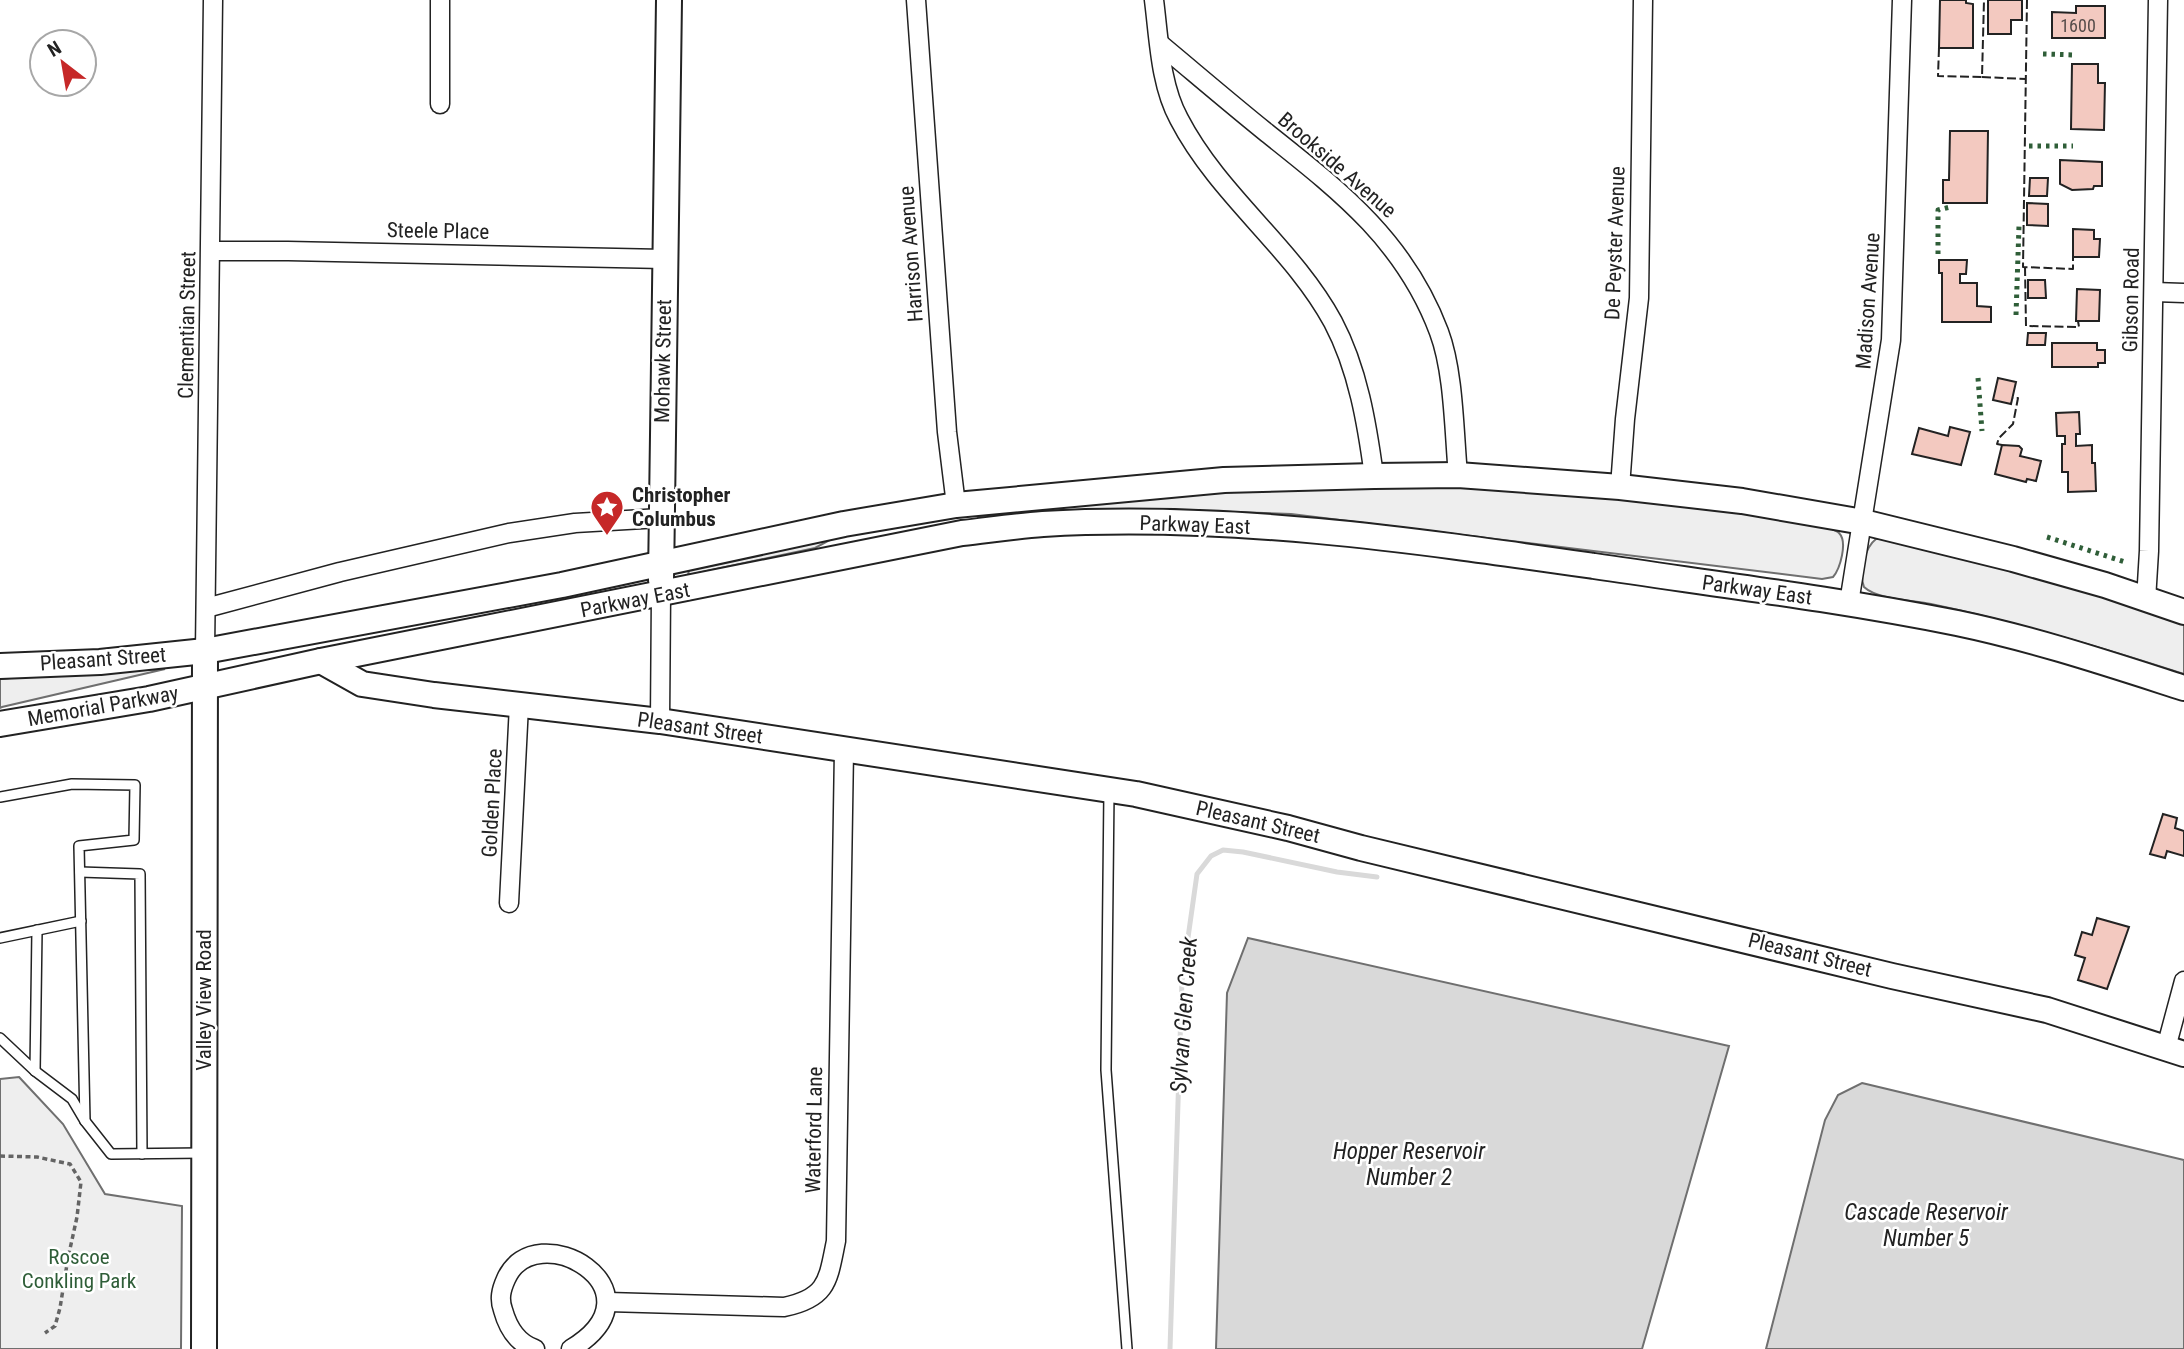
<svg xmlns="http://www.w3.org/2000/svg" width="2184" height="1349" font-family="'Roboto Condensed',sans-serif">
<rect width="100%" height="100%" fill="#fff"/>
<!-- green -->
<g fill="#eee" stroke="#6f6f6f" stroke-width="2">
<path d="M 1411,482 L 1692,504 L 1828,527 C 1830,528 1837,531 1839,533 C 1848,542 1840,569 1833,577 L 1822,579 L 1291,514 L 1139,509 L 1047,511 L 978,517 L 977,514 L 1152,496 Z"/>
<polygon points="830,538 830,540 815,548 688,575 689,570"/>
<path d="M 1876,539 L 1884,539 L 2048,580 L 2184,621 L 2184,674 C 2101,647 2017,622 1931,604 C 1913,600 1878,600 1864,587 C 1859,574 1864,548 1876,539 Z"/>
<polygon points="165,669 2,707 0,708 0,679 68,672"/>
<polygon points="19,1077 63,1124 105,1194 182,1206 181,1349 0,1349 0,1079"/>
</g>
<!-- water -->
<g fill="#d9d9d9" stroke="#6f6f6f" stroke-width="2">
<polygon points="1248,938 1729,1046 1642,1349 1216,1349 1227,993"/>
<polygon points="1862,1083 2184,1160 2184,1349 1766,1349 1825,1120 1838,1095"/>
</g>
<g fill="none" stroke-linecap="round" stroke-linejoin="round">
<!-- stream -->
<polyline stroke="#d9d9d9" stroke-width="5" points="1170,1349 1182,980 1197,874 1211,856 1223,850 1243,852 1337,872 1377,877"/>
</g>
<!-- building -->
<g fill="#f3c9c0" stroke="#222" stroke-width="2">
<polygon points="1940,0 1966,0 1966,3 1973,4 1973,48 1939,48"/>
<polygon points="1988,0 2022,0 2022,20 2011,20 2011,34 1988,34"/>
<polygon points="2076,6 2105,6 2105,38 2052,38 2052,12 2076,13"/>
<polygon points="2072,64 2098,64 2098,83 2105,83 2104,130 2071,129"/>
<polygon points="1950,131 1988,131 1987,203 1943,203 1943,180 1949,180"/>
<polygon points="2060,160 2102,162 2102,186 2094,186 2093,189 2072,190 2060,184"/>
<polygon points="2030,178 2048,178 2047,196 2029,196"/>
<polygon points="2027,203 2048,204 2048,226 2027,225"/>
<polygon points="2073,229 2094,230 2094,239 2100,239 2099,257 2073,257"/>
<polygon points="1939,260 1967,260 1966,274 1960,274 1960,283 1977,283 1977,306 1991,307 1991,322 1942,322 1942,273 1939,273"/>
<polygon points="2028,280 2045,280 2046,298 2028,298"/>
<polygon points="2077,289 2100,290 2099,321 2076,321"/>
<polygon points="2028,333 2046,333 2045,345 2027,345"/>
<polygon points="2052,343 2097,343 2097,350 2105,350 2105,363 2098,363 2098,367 2052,367"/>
<polygon points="1998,378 2016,382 2011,404 1993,400"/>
<polygon points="2079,412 2080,434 2076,434 2076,446 2092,445 2092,463 2095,463 2096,491 2068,492 2068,472 2062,472 2062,444 2065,444 2065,436 2057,436 2056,413"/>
<polygon points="1950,427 1970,432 1961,465 1912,454 1919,428 1948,436"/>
<polygon points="2002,445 2019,446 2022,449 2020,456 2041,461 2036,481 2027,479 2026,482 1995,474"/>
<polygon points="2163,814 2177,818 2175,828 2184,831 2184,856 2167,851 2165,858 2150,854"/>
<polygon points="2097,918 2129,927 2107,989 2078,980 2085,958 2075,955 2082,932 2092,935"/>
</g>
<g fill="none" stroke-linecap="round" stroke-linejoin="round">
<defs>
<g id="lane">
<polyline points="1109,791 1106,1070 1127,1349"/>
<polyline points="0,797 72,784 135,785 134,840 79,846 85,1121"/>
<polyline points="80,872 140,874 142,1154"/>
<polyline points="0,938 81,921"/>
<polyline points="0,1038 35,1071 72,1099 85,1121 111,1154 203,1153"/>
<polyline points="35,1071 37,930"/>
</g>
<g id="street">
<polyline points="916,0 947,432 956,505"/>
<path d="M 1154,0 C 1159,39 1160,84 1179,119 C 1219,196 1293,248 1333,322 C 1358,369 1367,424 1374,476"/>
<path d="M 1160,44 C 1196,74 1231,104 1267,133 C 1340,191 1405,241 1439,332 C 1454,372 1454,432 1458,475"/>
<polyline points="440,104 440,0"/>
<polyline points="211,251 288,251 664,259"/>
<polyline points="2154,292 2184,293"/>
<polyline points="1620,487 1625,419 1639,298 1643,0"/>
<polyline points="2146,600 2149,551 2158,0"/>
<polyline points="1849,603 1891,340 1902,0"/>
<polyline points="206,608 340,572 509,533 575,523 661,518"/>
<polyline points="205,651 213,0"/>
<polyline points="660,721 661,594"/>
<polyline points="509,903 519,705"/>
<polyline points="2166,1048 2184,981"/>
<path d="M 608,1302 L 784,1307 C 828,1298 828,1280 836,1241 L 844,750"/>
<path d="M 535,1349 C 517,1343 508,1328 503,1310 C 499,1299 501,1290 506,1279 C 535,1213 669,1290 571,1349"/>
</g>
<g id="secondary">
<polyline points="661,580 669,0"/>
<polyline points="321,661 362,684 434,695 660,721 1136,794 1288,828 1361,848 1892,976 2047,1010 2184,1054"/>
<polyline points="0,666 100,662 205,651 562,585 844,524 956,505 1224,480 1374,476 1458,475 1620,487 1742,501 1863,522 2013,559 2105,585 2184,612"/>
<path d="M 0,724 L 149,699 L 321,661 L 962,533 C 989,530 1016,526 1043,524 C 1227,513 1413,540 1594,566 C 1715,584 1837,599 1957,623 C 2034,639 2109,664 2184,688"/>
<polyline points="204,1349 205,651"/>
</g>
</defs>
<!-- lane casing -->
<use href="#lane" stroke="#222" stroke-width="12"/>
<!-- street casing -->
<use href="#street" stroke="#222" stroke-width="21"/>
<!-- secondary casing -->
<use href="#secondary" stroke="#222" stroke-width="28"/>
<!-- path -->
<polyline stroke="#646464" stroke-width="3.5" stroke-dasharray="5 3.5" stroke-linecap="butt" points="0,1156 37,1157 70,1164 81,1182 77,1217 68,1258 60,1308 55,1326 45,1333"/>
<!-- lane -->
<use href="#lane" stroke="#fff" stroke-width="9"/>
<!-- street -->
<use href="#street" stroke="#fff" stroke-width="18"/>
<!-- secondary -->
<use href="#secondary" stroke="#fff" stroke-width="24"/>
<!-- hedge -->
<g stroke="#2f5e38" stroke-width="5" stroke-dasharray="3.5 5" stroke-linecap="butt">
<polyline points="2043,54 2076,55"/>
<polyline points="2029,146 2073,146"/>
<polyline points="1938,254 1938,210 1950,207"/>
<polyline points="2016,315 2019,226"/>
<polyline points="1978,378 1982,431"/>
<polyline points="2047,537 2125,562"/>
</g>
<!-- fence -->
<g stroke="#222" stroke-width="2" stroke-dasharray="9 3.5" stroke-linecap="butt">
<polyline points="2027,0 2023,267 2073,269 2073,257"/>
<polyline points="1939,48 1938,76 1982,77 1984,0"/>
<polyline points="1982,77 2026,79"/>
<polyline points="2025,267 2026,326 2079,327 2078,321"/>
<polyline points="2002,445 1997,444 1999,438 2013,424 2018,398 2013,398"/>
</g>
</g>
<!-- icons -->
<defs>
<symbol id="sight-pin" viewBox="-11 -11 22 30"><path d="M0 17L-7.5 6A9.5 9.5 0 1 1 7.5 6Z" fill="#c62828" stroke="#fff"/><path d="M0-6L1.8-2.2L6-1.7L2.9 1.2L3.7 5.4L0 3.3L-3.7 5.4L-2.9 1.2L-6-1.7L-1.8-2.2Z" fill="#fff"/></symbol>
</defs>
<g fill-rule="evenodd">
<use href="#sight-pin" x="588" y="488" width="38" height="52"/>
</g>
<g text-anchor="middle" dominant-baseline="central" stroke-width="5" stroke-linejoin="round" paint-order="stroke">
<!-- number labels -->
<g font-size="18" fill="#564c4a">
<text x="2078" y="25">1600</text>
</g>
<!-- street labels -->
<g font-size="21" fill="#222" stroke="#fff">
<text transform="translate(1337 165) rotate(41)">Brookside Avenue</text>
<text transform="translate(438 231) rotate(1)">Steele Place</text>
<text transform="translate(1615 243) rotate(-88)">De Peyster Avenue</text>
<text transform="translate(911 254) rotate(-94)">Harrison Avenue</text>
<text transform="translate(2131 300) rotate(-89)">Gibson Road</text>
<text transform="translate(1868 301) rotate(-86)">Madison Avenue</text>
<text transform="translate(187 325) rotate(-89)">Clementian Street</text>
<text transform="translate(663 361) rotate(-89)">Mohawk Street</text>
<text transform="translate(1195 525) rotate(2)">Parkway East</text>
<text transform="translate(1757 590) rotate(8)">Parkway East</text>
<text transform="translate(635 600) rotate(-11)">Parkway East</text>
<text transform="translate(103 659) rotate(-4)">Pleasant Street</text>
<text transform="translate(103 706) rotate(-10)">Memorial Parkway</text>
<text transform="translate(700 728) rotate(8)">Pleasant Street</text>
<text transform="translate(492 803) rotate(-87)">Golden Place</text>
<text transform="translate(1258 822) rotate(13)">Pleasant Street</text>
<text transform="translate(1810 955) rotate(14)">Pleasant Street</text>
<text transform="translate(204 1000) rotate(-90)">Valley View Road</text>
<text transform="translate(814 1130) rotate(-89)">Waterford Lane</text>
</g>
<!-- poi labels -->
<g font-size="21" font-weight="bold" fill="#222" stroke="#fff" text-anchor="start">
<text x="632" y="495">Christopher<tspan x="632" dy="24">Columbus</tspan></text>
</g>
<!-- park labels -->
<g font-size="21" fill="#2f5e38" stroke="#fff">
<text x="79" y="1257">Roscoe<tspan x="79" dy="24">Conkling Park</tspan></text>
</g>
<!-- water labels -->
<g font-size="23" font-style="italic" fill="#222" stroke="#fff">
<text transform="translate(1184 1015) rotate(-86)">Sylvan Glen Creek</text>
<text x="1409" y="1151">Hopper Reservoir<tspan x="1409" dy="26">Number 2</tspan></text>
<text x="1926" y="1212">Cascade Reservoir<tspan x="1926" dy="26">Number 5</tspan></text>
</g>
</g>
<!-- north arrow -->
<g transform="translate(63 63) rotate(329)"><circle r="33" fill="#ffffff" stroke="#a7a7a7" stroke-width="2"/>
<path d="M0-5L12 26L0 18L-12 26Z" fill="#c62828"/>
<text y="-10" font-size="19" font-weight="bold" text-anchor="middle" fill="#222222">N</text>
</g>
</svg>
